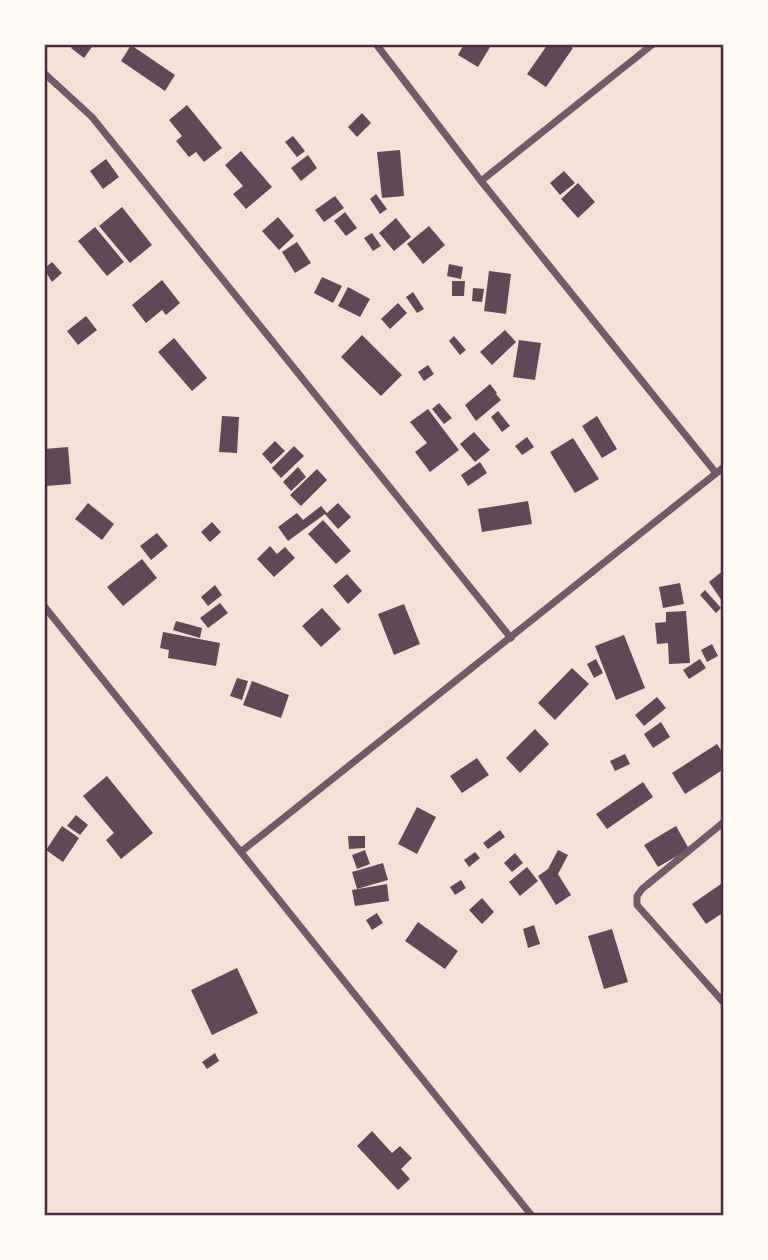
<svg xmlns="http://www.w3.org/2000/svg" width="768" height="1260" font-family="'Noto Sans',sans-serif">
<rect width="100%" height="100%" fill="#f7e1d7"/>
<!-- building -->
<g fill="#644757">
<polygon points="74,44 94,44 84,58 71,48"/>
<polygon points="464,44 492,44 478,67 458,55"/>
<polygon points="548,44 567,44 573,48 546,87 527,74"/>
<polygon points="131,45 175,75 165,91 121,61"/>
<polygon points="187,105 222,148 204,162 196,152 189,157 176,141 182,136 169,120"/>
<polygon points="362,113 371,123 357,137 348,127"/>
<polygon points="293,136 305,151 297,157 285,142"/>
<polygon points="400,150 404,196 382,198 377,152"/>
<polygon points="241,151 272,187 246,209 233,194 243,186 225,165"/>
<polygon points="308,155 317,168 301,181 291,168"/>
<polygon points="106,159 119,177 103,189 90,171"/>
<polygon points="564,171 575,183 560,195 550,183"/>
<polygon points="578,183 595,202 578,218 561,199"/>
<polygon points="376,194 387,209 380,214 370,199"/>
<polygon points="335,196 344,208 324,222 315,210"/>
<polygon points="122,207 152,245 130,263 99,226"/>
<polygon points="345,212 357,228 346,236 334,221"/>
<polygon points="278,217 294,236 279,250 262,231"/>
<polygon points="396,218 411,237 394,251 379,233"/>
<polygon points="429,226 445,245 423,264 407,244"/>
<polygon points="95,227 124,262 107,276 78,241"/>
<polygon points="372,233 381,246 373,251 364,238"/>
<polygon points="297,242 311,263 295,273 282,252"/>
<polygon points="52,262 62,273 52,282 44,269"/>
<polygon points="449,264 463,267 461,279 447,276"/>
<polygon points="489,271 511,274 506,314 484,311"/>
<polygon points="322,277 342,286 333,303 314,293"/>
<polygon points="162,280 180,303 166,315 162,310 146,323 132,305"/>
<polygon points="452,281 465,281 464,296 452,296"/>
<polygon points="348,287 370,299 360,317 338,306"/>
<polygon points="473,288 484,289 482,302 472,301"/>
<polygon points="413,292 424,309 417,313 406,297"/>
<polygon points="398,303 407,313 390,329 381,319"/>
<polygon points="86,316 97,330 78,345 67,331"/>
<polygon points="505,330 516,342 492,365 480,352"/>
<polygon points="362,335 402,375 381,396 341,357"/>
<polygon points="454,336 466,350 460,355 449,341"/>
<polygon points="174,338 207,378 192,391 158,352"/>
<polygon points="519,340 541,343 535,380 513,377"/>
<polygon points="428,365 434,374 424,381 418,372"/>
<polygon points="490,384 497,393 481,406 496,394 501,400 476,421 465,405"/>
<polygon points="439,403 452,418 444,424 432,409"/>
<polygon points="428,409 459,450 430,472 415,452 427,443 410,422"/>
<polygon points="498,411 510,426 502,432 491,417"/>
<polygon points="222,416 239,417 237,453 219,452"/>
<polygon points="597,416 617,449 602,458 582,426"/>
<polygon points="474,432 490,450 475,462 460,444"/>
<polygon points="527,437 534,447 522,455 515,446"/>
<polygon points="573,438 599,479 575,493 550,452"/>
<polygon points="275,441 285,451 271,464 262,454"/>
<polygon points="294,446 304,456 281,478 272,468"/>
<polygon points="68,447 71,484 46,486 44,449"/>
<polygon points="480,462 487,473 468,486 461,475"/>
<polygon points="298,467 306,477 291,491 283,482"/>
<polygon points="317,469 327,480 301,506 290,495"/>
<polygon points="528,501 532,524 482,532 478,509"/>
<polygon points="88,503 114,524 102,540 75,519"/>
<polygon points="338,503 351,517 338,529 325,514 288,541 278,527 297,513 303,520 321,506 327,513"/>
<polygon points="323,520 351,551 336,564 308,534"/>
<polygon points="212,522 221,532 210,542 201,532"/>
<polygon points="157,533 168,546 151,560 140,546"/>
<polygon points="270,546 277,554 285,547 295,558 274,577 257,559"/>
<polygon points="142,559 157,578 123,606 107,587"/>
<polygon points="724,570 724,604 709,582"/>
<polygon points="347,574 362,591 348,604 333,586"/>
<polygon points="680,583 684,604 663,608 659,587"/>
<polygon points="215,585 222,595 208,606 201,597"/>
<polygon points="705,590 721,608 716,613 700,595"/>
<polygon points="220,603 228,613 208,628 200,618"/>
<polygon points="404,604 420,644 394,655 378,614"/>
<polygon points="322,608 341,629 321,647 302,626"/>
<polygon points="686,611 690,663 669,664 668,643 657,644 655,623 666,622 666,612"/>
<polygon points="176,621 202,628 200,638 173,630"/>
<polygon points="163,632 220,643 216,666 168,658 169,650 160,648"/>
<polygon points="624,635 645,688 616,700 595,646"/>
<polygon points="712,644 718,656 707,662 701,650"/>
<polygon points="596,659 603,673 594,678 587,664"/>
<polygon points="700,659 706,668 689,679 683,670"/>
<polygon points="572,668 589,684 555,720 538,703"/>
<polygon points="237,678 248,681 242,700 230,696"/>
<polygon points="252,681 289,695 281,718 243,705"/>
<polygon points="657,697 666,708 644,726 635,715"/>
<polygon points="661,722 670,737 653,748 644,734"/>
<polygon points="535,729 549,744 520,773 506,758"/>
<polygon points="717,744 724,755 724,769 685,794 672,773"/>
<polygon points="625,754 630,764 615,771 610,761"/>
<polygon points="477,758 489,775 462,793 450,776"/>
<polygon points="107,776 153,833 121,859 106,840 114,833 83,796"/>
<polygon points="643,782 653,797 607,829 596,814"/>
<polygon points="417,807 436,817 417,854 398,844"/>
<polygon points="76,815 88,825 80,835 67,826"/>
<polygon points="62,826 79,838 63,862 46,850"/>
<polygon points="676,826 689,849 658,867 644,845"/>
<polygon points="500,830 505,837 488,849 483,843"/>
<polygon points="348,836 365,836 365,848 349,849"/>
<polygon points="365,850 370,864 357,869 352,855"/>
<polygon points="558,850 568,855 558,874 571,895 556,905 538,876 548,869"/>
<polygon points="475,852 480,858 469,867 464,860"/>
<polygon points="515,853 523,863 512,872 504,863"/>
<polygon points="383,863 388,880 357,889 352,872"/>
<polygon points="527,867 538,881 520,896 509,882"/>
<polygon points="461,880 466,888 455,895 450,887"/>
<polygon points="724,882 724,912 706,924 692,904"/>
<polygon points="387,884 389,901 355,906 352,890"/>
<polygon points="482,898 494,912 482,924 469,910"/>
<polygon points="377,913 383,923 372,930 366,920"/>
<polygon points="418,922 458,951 445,969 405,941"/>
<polygon points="534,925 540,944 528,948 523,929"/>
<polygon points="612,929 628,982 604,989 588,936"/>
<polygon points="237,968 258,1013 212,1035 191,990"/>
<polygon points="215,1053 219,1061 207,1069 202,1062"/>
<polygon points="372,1131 392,1153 400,1146 412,1158 401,1169 410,1179 398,1190 357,1146"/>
</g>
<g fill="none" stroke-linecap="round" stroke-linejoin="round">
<!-- minor -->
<g stroke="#755966" stroke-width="7">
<polyline points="376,44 481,181 716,473"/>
<polyline points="44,73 92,117 511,638"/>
<polyline points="481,181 653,44"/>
<polyline points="44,606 532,1216"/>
<polyline points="724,822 642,889 637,896 637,905 724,1003"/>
<polyline points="242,851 724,467"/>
</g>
</g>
<!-- border -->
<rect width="768" height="1260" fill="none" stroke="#fffaf5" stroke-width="91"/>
<rect x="46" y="46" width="676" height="1168" fill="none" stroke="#4a2c40" stroke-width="2.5"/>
</svg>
